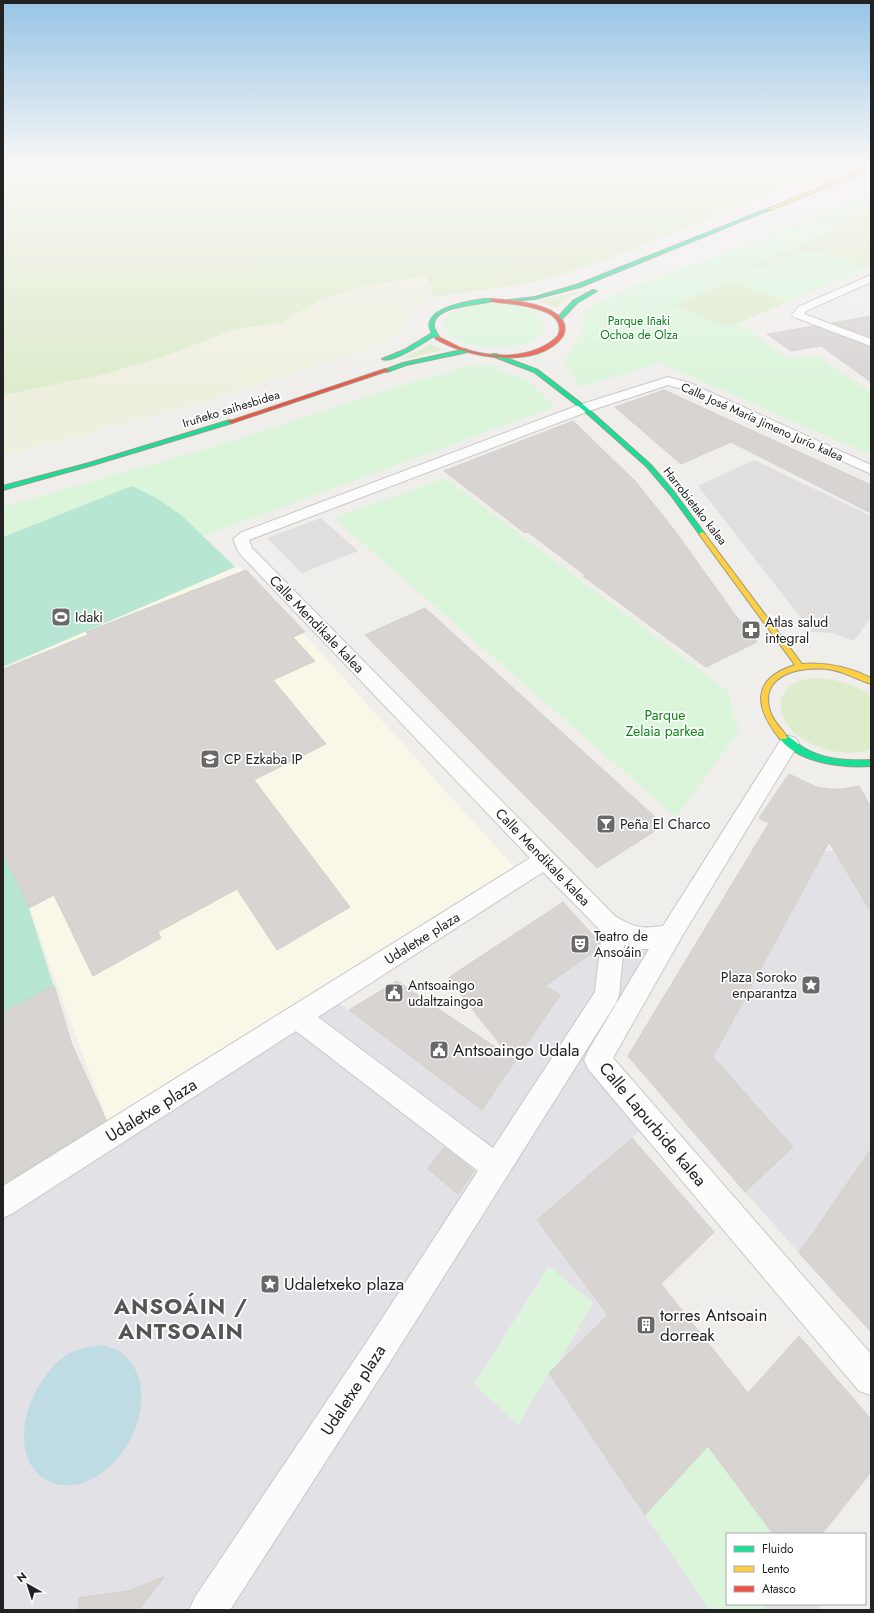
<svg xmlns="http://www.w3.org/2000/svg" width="874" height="1613" font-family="Jost,sans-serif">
<rect width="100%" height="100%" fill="#f0eeeb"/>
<!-- education -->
<polygon fill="#f8f7e8" points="235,567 246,570 514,867 108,1123 29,908 3,852 3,667"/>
<!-- farmland -->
<polygon fill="#efefdf" points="425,276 433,288 432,297 409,312 401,333 364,350 194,406 3,456 3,395 101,375 159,358 236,329 281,323 318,301 362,286"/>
<!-- grass -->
<g fill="#ddeccb">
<polygon points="3,166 842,166 598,263 531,283 432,297 433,288 425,276 362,286 318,301 281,323 236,329 159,358 101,375 3,395"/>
<polygon points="871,213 871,266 867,268 808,250 759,269 753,265"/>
<polygon points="731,281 788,302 734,325 724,325 673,305"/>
<polygon points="584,290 567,298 556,308 539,301"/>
<polygon points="430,344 443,350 400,360"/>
<path d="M 814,678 C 835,679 854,683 871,696 L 871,749 C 841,762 777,740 781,701 C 782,692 791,684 799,681 C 803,679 809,679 814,678 Z"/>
</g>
<!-- park -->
<g fill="#daf5da">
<polygon points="871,193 871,213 753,265 760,269 808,250 867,268 788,302 731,281 674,305 724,325 743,325 788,359 817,355 871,393 871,455 660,363 581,387 564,363 582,331 584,313 595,304 637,285 751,244"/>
<path d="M 498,304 C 515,306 544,309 544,330 C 539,336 534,340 527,343 C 505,350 451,351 443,324 C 452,304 479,305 498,304 Z"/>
<polygon points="471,365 493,365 501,367 496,371 527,379 554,407 203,536 181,515 132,486 3,537 3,507 234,441 394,388"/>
<polygon points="445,478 729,692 733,715 740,730 676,817 334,518"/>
<polygon points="549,1266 593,1303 558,1363 549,1373 518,1425 474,1384"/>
<polygon points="708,1446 773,1534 727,1534 727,1604 767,1604 762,1610 709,1610 645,1515"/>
</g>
<!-- pitch -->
<g fill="#b7e6d2">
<polygon points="132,486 158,499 181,515 235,567 3,667 3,537"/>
<polygon points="3,852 29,908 72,1045 108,1123 3,1187"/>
</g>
<!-- parking -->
<g fill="#e0dfde">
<polygon points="754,460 871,516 871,617 854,641 833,633 812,632 698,486"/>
<polygon points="321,518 358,551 302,573 267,538"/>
</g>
<!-- plaza -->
<g fill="#e2e1e5">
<polygon points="824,851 834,851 871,912 871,1149 799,1253 745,1192 792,1147 713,1057"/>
<polygon points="603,935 624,947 639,949 669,936 597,1060 650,1122 537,1220 608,1315 558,1363 593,1303 549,1266 474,1384 518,1425 549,1373 709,1610 3,1610 3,1203 330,996 482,1110 559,995 545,986 602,946 595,938"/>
<polygon points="767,1604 818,1604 820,1610 762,1610"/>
</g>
<!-- water -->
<path fill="#bfdbe3" d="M 102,1345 C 107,1347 114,1348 119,1351 C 172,1388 122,1491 62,1485 C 53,1484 44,1480 38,1474 C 7,1441 33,1379 65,1356 C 76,1349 89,1347 102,1345 Z"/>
<!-- building -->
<g fill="#d7d4d2" stroke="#d3d0cc">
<polygon points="871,316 871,337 832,323"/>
<polygon points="814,326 871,347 871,382 821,346 791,351 767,334"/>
<polygon points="664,390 871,485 871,513 731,442 681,464 615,407"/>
<polygon points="573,421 636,482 675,531 733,612 757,642 706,667 583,576 585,575 528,532 525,533 444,471"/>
<polygon points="246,570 305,632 293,637 315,661 273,680 326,744 254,780 350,907 277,950 237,889 158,932 161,938 93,976 54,895 29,908 3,852 3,669 88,635 86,632"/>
<polygon points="425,608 664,825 597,868 365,635"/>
<polygon points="789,774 816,787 829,789 843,789 859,786 871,807 871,912 829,842 713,1057 793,1147 745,1192 628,1056 769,823 759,818"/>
<polygon points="563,902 599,942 599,948 545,986 560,995 482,1110 349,1010 397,981 510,1057 448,978"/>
<polygon points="54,985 72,1045 106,1120 3,1184 3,1013"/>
<polygon points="632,1138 714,1232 661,1284 748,1393 799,1336 871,1419 871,1472 822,1534 773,1534 708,1446 645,1515 549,1373 608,1315 537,1220"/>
<polygon points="444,1147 474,1171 458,1194 428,1169"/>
<polygon points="871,1149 871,1332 799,1253"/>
<polygon points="164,1577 139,1610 79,1610 78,1598 128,1591"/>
</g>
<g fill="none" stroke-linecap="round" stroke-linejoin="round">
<defs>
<g id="street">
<polygon points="871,275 871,282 806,311 804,314 871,339 871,346 794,317 792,315 798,307"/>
<path d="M 668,377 L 690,383 L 871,465 L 871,474 L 682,389 L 668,385 L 589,411 L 249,540 L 252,548 L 615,916 C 635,928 640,929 663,926 L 782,738 L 789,736 L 796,738 L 799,743 L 796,748 L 681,938 L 613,1058 L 871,1354 L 871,1395 L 859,1391 L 588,1069 L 584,1060 L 588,1051 L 649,949 L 636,949 L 624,945 L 619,995 L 616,1003 L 390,1362 L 230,1610 L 189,1610 L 195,1597 L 368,1340 L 478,1171 L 296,1031 L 13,1213 L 3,1218 L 3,1186 L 530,858 L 239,553 L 233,539 L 242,532 L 579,405 ZM 543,872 L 602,932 L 595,992 L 493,1148 L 318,1017 Z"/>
</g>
<g id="fast">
<polygon points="769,208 772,209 580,287 535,299 511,301 509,300 535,297 576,285"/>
<polygon points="593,290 597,291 577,303 561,320 557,320 557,318 573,301"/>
<path d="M 484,299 L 492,299 L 494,300 C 483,306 431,304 434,327 C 435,331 438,335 440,338 L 440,339 L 436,339 L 434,336 C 425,342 391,364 382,359 L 404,350 L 432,333 C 417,309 470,301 484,299 Z"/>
<polygon points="466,349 469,351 468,352 406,365 387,372 384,370 403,363"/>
<polygon points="492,354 496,354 538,370 586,407 651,465 674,492 705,534 704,535 700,535 670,494 647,467 582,409 534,372 492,356"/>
<polygon points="230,420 233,422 232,423 93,465 3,490 3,486 89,463"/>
<path d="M 783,734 C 790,736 797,744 804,748 C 824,760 848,761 871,760 L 871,766 C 843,768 796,763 779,737 Z"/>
</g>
<g id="slow">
<polygon points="871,167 871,169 771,210 768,209"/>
<path d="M 702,532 L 704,533 L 802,664 C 826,662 849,667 871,678 L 871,684 C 858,680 847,673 833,670 C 806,665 758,672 770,711 C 773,722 782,728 787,737 L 786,739 L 780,739 C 755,708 750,679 795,665 L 699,534 Z"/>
</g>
<g id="jam">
<path d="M 492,299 C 510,300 576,305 563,336 C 539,370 467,358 436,339 L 436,337 C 441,337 457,347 464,349 C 494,359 535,359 558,336 C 571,305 506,304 490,301 Z"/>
<polygon points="385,369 390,370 232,423 227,422"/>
</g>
</defs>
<!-- street casing -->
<use href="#street" stroke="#c9c8c7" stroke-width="2"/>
<!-- fast casing -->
<use href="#fast" stroke="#999a82" stroke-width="2"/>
<!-- slow casing -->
<use href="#slow" stroke="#999a82" stroke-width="2"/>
<!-- jam casing -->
<use href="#jam" stroke="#999a82" stroke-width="2"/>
<!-- street -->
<use href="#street" fill="#fdfcfc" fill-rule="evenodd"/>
<!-- fast -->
<use href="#fast" fill="#16e098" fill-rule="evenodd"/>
<!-- slow -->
<use href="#slow" fill="#ffcf43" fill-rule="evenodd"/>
<!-- jam -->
<use href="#jam" fill="#f24e42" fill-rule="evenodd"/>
</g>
<!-- sky -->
<linearGradient id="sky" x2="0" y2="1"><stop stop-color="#97c4e6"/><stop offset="0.42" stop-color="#f8f7f6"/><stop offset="1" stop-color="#f8f7f6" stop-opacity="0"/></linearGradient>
<rect width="874" height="392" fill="url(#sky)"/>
<!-- icons -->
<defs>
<symbol id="stadium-square" viewBox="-11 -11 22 22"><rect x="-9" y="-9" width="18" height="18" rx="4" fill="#6a6968" stroke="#fff"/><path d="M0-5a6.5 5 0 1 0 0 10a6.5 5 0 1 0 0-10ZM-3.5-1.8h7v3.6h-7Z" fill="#fff"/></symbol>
<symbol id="pharmacy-square" viewBox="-11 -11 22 22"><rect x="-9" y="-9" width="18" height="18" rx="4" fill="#6a6968" stroke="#fff"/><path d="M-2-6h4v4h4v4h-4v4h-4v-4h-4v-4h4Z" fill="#fff"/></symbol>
<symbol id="school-square" viewBox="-11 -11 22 22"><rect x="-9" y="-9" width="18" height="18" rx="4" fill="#6a6968" stroke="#fff"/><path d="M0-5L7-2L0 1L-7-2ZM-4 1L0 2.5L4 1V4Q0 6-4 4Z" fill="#fff"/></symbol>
<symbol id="bar-square" viewBox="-11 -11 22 22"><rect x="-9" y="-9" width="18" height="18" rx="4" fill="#6a6968" stroke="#fff"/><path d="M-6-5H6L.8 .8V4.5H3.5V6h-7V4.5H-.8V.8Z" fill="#fff"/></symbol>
<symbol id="theatre-square" viewBox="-11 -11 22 22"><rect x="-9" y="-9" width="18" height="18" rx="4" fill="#6a6968" stroke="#fff"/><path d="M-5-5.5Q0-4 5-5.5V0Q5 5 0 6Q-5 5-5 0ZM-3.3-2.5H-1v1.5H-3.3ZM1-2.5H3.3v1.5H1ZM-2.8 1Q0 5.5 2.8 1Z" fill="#fff"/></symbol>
<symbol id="sight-square" viewBox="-11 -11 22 22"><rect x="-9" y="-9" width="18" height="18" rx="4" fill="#6a6968" stroke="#fff"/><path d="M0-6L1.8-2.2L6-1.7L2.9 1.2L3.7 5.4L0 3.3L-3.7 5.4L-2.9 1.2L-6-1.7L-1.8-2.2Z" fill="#fff"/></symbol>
<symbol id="civic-square" viewBox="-11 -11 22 22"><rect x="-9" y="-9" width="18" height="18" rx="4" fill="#6a6968" stroke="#fff"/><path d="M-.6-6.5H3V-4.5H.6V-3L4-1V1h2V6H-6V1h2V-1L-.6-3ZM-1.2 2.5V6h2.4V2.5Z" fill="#fff"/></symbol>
<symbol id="building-square" viewBox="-11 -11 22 22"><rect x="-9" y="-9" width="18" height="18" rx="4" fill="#6a6968" stroke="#fff"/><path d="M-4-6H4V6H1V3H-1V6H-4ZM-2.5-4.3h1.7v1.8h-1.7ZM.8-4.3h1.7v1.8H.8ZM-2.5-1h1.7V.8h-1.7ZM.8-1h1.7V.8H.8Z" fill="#fff"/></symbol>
</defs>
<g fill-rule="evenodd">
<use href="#stadium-square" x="50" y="606" width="22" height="22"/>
<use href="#pharmacy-square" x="740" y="619" width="22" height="22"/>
<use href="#school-square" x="199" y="748" width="22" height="22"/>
<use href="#bar-square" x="595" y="813" width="22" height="22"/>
<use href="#theatre-square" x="569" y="933" width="22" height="22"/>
<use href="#sight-square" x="800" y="974" width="22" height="22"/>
<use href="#civic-square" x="383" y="982" width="22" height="22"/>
<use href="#civic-square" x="428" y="1039" width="22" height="22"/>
<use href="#sight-square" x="259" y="1273" width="22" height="22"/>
<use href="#building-square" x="635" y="1314" width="22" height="22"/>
</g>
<g text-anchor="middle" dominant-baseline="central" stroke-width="3.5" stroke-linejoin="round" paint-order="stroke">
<!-- far-park labels -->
<g font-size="12" fill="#0c8416" stroke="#fff">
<text x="639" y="321">Parque Iñaki<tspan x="639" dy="14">Ochoa de Olza</tspan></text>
</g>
<!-- far-street labels -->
<g font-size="12" fill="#222" stroke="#fff">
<text transform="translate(231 409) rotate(-17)">Iruñeko saihesbidea</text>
<text transform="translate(762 422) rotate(24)">Calle José María Jimeno Jurío kalea</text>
<text transform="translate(695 506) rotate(52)">Harrobietako kalea</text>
</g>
<!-- poi labels -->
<g font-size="14" fill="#222" stroke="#fff" text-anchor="start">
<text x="75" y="617">Idaki</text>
<text x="765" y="622">Atlas salud<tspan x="765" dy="16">integral</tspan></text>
<text x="224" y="759">CP Ezkaba IP</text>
<text x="620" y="824">Peña El Charco</text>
<text x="594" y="936">Teatro de<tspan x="594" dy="16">Ansoáin</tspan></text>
<text x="797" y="977" text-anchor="end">Plaza Soroko<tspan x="797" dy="16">enparantza</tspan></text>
<text x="408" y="985">Antsoaingo<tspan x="408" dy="16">udaltzaingoa</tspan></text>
</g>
<!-- street labels -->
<g font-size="14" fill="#222" stroke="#fff">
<text transform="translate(317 624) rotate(46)">Calle Mendikale kalea</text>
<text transform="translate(543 857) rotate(46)">Calle Mendikale kalea</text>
<text transform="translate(422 938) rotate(-32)">Udaletxe plaza</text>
</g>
<!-- park labels -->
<g font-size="14" fill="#0c8416" stroke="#fff">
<text x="665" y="715">Parque<tspan x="665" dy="16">Zelaia parkea</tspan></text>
</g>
<!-- near-poi labels -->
<g font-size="17" fill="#222" stroke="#fff" text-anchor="start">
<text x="453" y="1050">Antsoaingo Udala</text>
<text x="284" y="1284">Udaletxeko plaza</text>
<text x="660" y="1315">torres Antsoain<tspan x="660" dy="20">dorreak</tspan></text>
</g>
<!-- near-street labels -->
<g font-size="17" fill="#222" stroke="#fff">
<text transform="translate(151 1110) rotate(-32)">Udaletxe plaza</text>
<text transform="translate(653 1124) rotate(50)">Calle Lapurbide kalea</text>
<text transform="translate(353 1390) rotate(-57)">Udaletxe plaza</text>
</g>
<!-- near-district labels -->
<g font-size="22" font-weight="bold" letter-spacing="1" fill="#555" stroke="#fff">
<text x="181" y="1306">ANSOÁIN /<tspan x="181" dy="25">ANTSOAIN</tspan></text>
</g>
</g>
<!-- border -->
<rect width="874" height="1613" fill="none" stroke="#222222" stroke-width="8"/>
<!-- legend -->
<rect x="726" y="1533" width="140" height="72" fill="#ffffff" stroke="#a7a7a7"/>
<rect x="734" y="1546" width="20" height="6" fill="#16e098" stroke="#a7a7a7"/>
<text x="762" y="1553" font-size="12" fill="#222222">Fluido</text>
<rect x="734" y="1566" width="20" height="6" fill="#ffcf43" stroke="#a7a7a7"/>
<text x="762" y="1573" font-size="12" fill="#222222">Lento</text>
<rect x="734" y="1586" width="20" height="6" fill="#f24e42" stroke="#a7a7a7"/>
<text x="762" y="1593" font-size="12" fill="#222222">Atasco</text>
<!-- north arrow -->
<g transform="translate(28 1585) rotate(321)" stroke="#ffffff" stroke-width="3" paint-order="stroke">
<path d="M0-3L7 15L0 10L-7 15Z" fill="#222222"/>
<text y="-6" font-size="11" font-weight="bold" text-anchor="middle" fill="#222222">N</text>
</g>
</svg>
